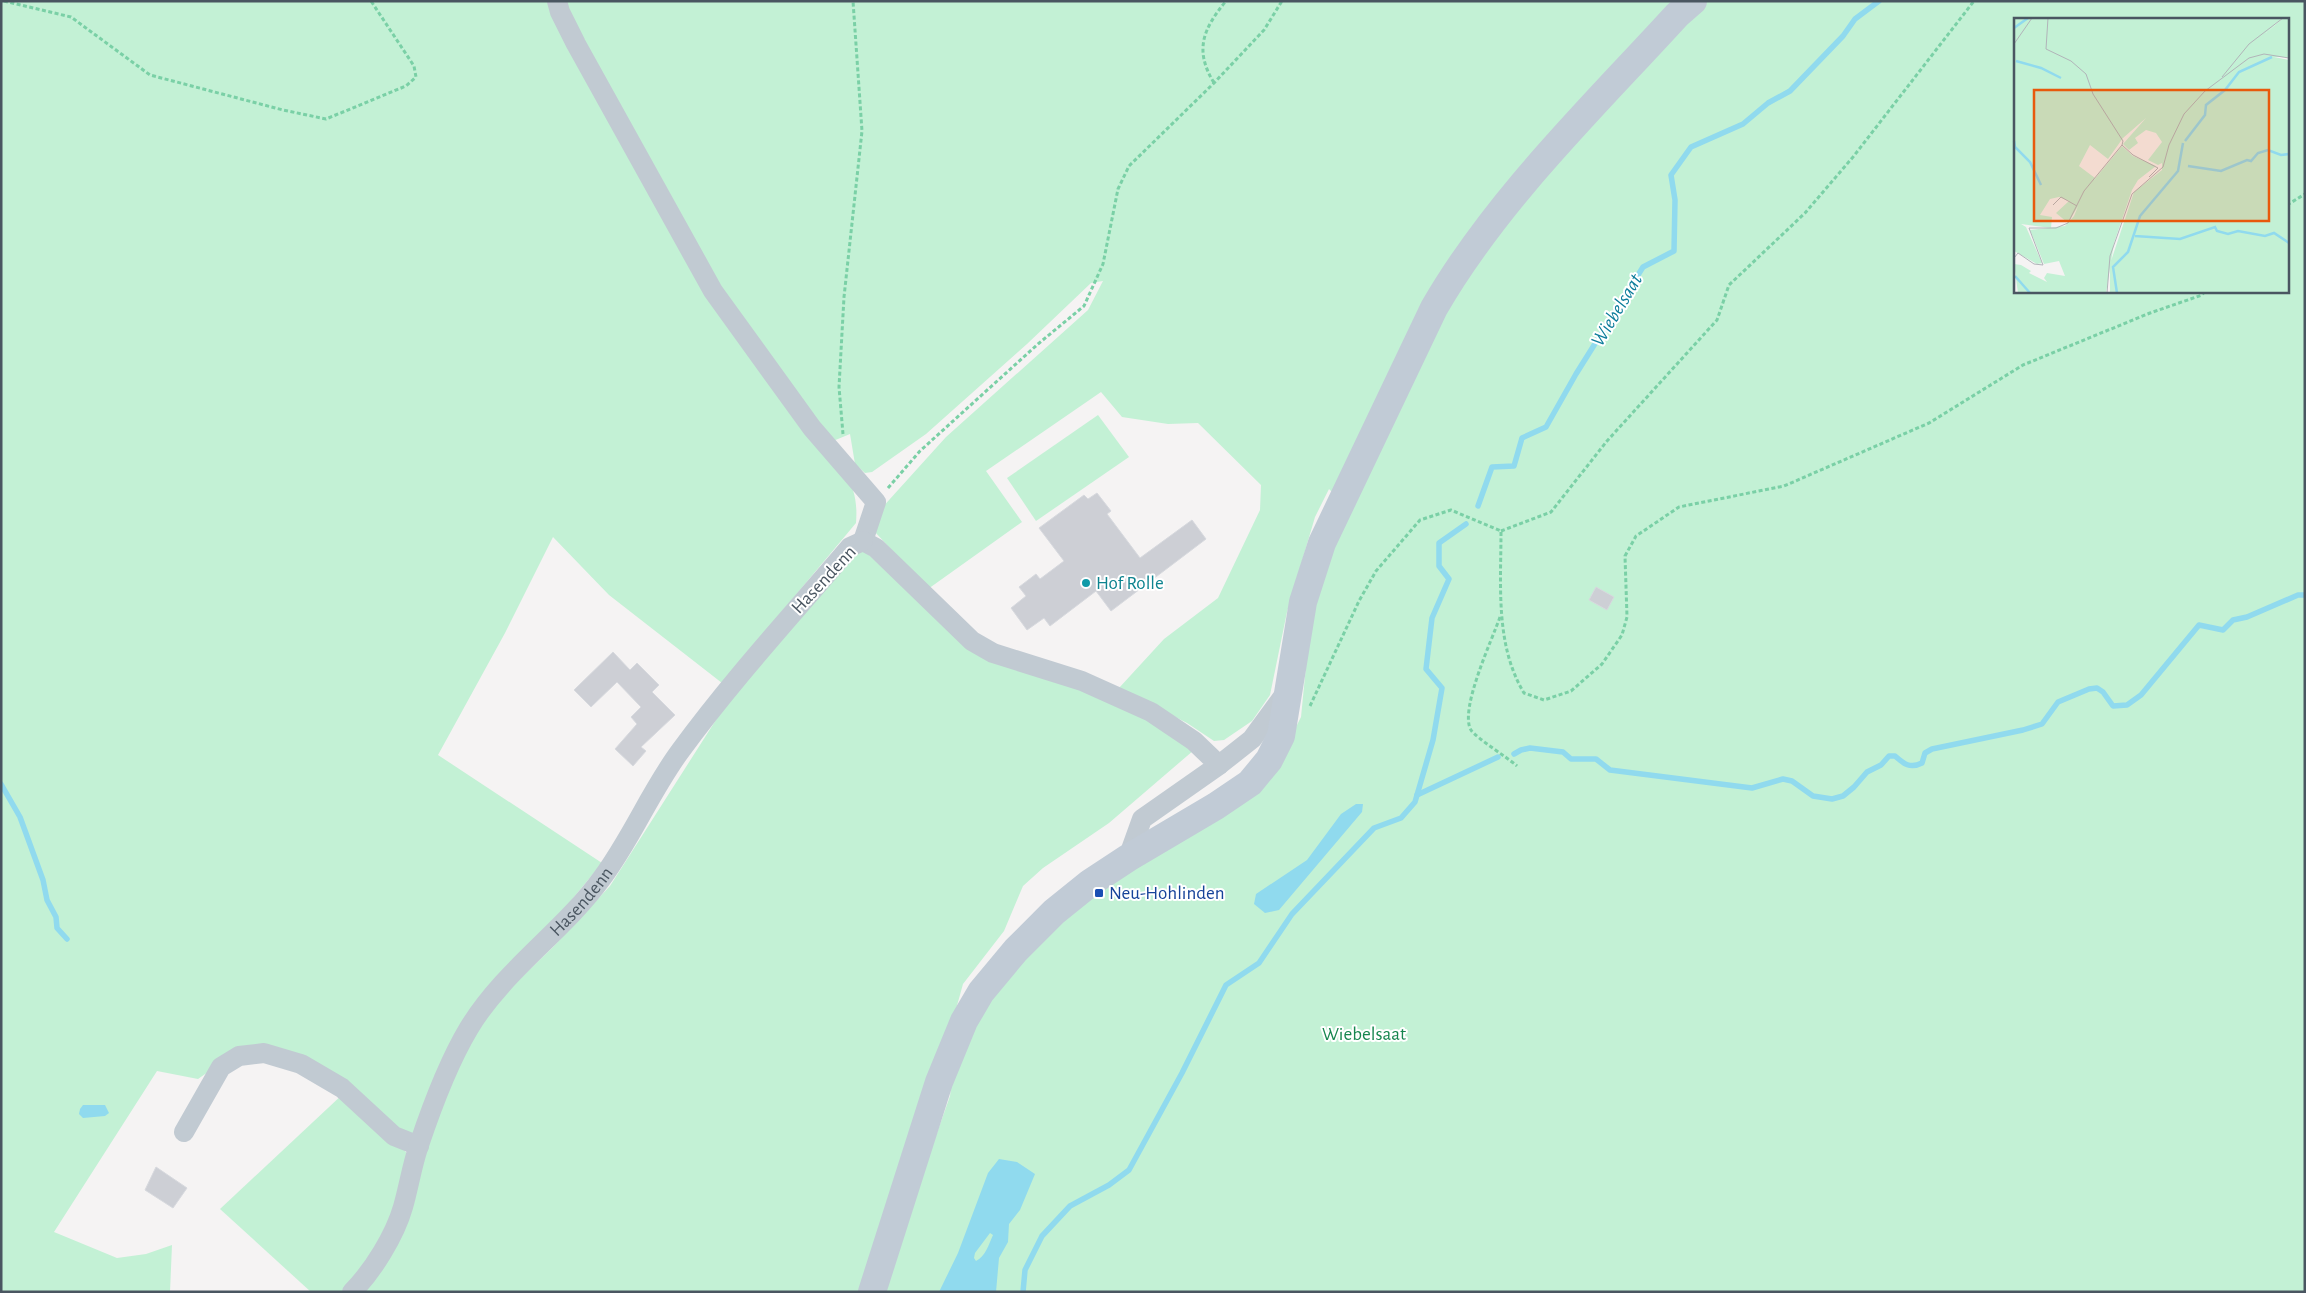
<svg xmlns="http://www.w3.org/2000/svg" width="2306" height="1293" font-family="'Alegreya Sans',sans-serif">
<rect width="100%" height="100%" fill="#f5f3f3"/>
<!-- green -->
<g fill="#c3f1d5" fill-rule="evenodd">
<path d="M 1,1 L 2305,1 L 2305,1292 L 881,1292 L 950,1096 L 953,1070 L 979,1007 L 1070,909 L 1283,753 L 1301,717 L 1309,636 L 1320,582 L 1350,510 L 1329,489 L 1315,517 L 1287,612 L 1270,695 L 1252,721 L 1224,740 L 1214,741 L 1187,723 L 1119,688 L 1164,639 L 1218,598 L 1260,510 L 1261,485 L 1198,423 L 1168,424 L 1122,417 L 1101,392 L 986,471 L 1022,522 L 928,589 L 875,532 L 880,510 L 946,437 L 1088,310 L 1103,281 L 1091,283 L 1027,344 L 926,434 L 872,472 L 865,473 L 855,464 L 850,434 L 821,446 C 845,474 859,484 856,523 L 722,683 L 609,595 L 553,537 L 505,633 L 438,755 L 602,863 L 551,925 L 486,992 L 417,1137 L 397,1132 L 275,1051 L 208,1072 L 198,1079 L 157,1071 L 54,1232 L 117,1258 L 146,1254 L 172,1245 L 170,1292 L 1,1292 ZM 2015,19 L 2287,19 L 2287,291 L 2015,291 Z"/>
<polygon points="1098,415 1129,457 1036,521 1007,478"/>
<polygon points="864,550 968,648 1088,688 1159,724 1194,750 1109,823 1043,868 1023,886 1004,931 963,984 938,1074 865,1292 361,1292 456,1066 495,1003 553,947 610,886 737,687 847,558"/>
<polygon points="344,1093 412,1158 389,1229 344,1292 311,1292 220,1209"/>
</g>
<!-- water -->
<g fill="#90daee" fill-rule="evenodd">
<polygon points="1356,804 1363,804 1362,812 1279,910 1265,913 1254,904 1256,894 1307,860 1341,814"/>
<polygon points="83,1105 105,1105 109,1113 105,1116 83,1118 79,1114 80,1109"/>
<path d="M 999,1159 L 1017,1162 L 1035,1174 L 1020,1210 L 1009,1224 L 1008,1242 L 999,1258 L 996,1292 L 939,1292 L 958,1253 L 988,1173 ZM 990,1233 L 993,1235 C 989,1244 985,1257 976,1261 L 974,1258 L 975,1253 Z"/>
</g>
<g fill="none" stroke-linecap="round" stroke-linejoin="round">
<!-- stream -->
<g stroke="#90daee" stroke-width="5.5">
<polyline points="1478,506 1492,467 1514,466 1522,438 1546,427 1576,374 1643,267 1674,251 1675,200 1671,175 1691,147 1743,124 1768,103 1790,91 1843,36 1855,19 1879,1"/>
<path d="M 1514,754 L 1521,750 L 1530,748 L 1563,752 L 1571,759 L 1596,759 L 1610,770 L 1752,788 L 1783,779 L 1792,781 L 1813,796 L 1832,799 L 1843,796 L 1854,787 L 1867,772 L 1881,765 L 1889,756 L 1895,756 C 1904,764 1910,769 1922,763 L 1925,753 L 1932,749 L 2023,730 L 2042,724 L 2058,702 L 2089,689 L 2097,688 L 2103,692 L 2113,706 L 2127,705 L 2141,695 L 2199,625 L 2223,630 L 2233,620 L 2247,617 L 2298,595 L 2305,595"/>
<polyline points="1,784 20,817 43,880 47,900 56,917 57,928 67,939"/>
<polyline points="1417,795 1498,757"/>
<polyline points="1023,1292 1025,1270 1042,1236 1070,1206 1109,1185 1129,1170 1182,1073 1226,985 1259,963 1292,914 1374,828 1401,818 1415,802 1433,740 1442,688 1426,669 1432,618 1449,579 1439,566 1439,543 1466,524"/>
</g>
</g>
<!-- building -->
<g fill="#cdcfd5" stroke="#d7d9de">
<polygon points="1097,493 1111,511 1107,514 1140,558 1192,520 1206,539 1111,611 1096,591 1050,626 1044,618 1027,630 1011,608 1026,596 1019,587 1036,574 1040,579 1064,561 1039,528 1084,495 1088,499"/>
<polygon points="1596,587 1614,597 1607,610 1589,600"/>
<polygon points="613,652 630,670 637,663 659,685 652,692 675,715 641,747 646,751 633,766 615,749 637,724 631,717 641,707 617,682 591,707 574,690"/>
<polygon points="156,1167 187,1188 173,1208 145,1190"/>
</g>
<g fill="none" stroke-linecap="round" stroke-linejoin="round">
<!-- path -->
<g stroke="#7ad0a6" stroke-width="3" stroke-dasharray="4 2.5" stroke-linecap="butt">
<polyline points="4,1 71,17 150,75 283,110 326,119 406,86 416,77 414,66 371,1"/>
<path d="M 1214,83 C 1194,50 1203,29 1226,1"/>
<polyline points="2287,205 2305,194"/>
<polyline points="843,434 839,387 844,297 862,131 853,1"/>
<polyline points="888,488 920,451 1038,344 1084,306 1103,264 1118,189 1129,166 1214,83 1264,30 1282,1"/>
<polyline points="1501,531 1551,512 1607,441 1717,320 1729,285 1805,213 1853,157 1974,1"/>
<path d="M 1500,617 C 1492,640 1459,710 1471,730 C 1476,738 1507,757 1517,766"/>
<path d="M 1310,706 L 1359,601 L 1376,571 L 1420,520 L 1451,510 L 1501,531 C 1501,585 1495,645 1524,693 L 1544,700 L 1571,691 L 1602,664 L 1622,635 L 1627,617 L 1625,556 L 1636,536 L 1679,507 L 1784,486 L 1929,423 L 2023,365 L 2150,313 L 2202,295 L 2205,291"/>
</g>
<!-- street -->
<g stroke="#c1cad2" stroke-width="20">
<polyline points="557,1 560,12 576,44 713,291 812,428 876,502 863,541"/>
<polyline points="863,541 876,548 972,641 993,653 1082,681 1151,712 1194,741 1219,765 1142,819 1128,858"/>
<polyline points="1219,765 1252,739 1285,694"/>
<polyline points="184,1132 221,1067 239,1056 264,1053 301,1064 342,1088 394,1136 419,1146"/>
<path id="s1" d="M 352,1292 C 373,1271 395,1235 403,1207 C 409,1186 412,1165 419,1145 C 432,1106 448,1063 469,1028 C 504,970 563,932 602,878 C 632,838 651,790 681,750 C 733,679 793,614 850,547 L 863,541"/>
</g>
<!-- secondary -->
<path stroke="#c1cbd6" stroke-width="28" d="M 872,1292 L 939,1082 L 964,1021 L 981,992 L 1016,950 L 1054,912 L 1090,883 L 1128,858 L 1216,806 L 1250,783 L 1269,760 L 1281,736 L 1303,602 L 1322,543 L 1434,308 C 1497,199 1592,108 1677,15 L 1693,1"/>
</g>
<!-- markers -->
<circle fill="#0f9aa8" stroke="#fff" stroke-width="2" cx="1086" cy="583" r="5"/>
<rect fill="#1a4fb4" stroke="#fff" stroke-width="2" x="1094" y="888" width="10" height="10" rx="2.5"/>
<g text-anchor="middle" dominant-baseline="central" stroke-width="4" stroke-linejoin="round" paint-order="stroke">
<!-- street labels -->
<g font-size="19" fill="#4a5661" stroke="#fff">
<text transform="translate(824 580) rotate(-47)">Hasendenn</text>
<text stroke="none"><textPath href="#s1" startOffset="461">Hasendenn</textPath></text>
</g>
<!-- culture labels -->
<g font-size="19" fill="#0d838f" stroke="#fff" text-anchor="start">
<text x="1096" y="583">Hof Rolle</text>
</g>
<!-- transit labels -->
<g font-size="19" fill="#164399" stroke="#fff" text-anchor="start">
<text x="1109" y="893">Neu-Hohlinden</text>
</g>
<!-- park labels -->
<g font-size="19" fill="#17864f" stroke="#fff">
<text x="1364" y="1034">Wiebelsaat</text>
</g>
<!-- water labels -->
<g font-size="20" font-style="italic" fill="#0c7c9b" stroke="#fff">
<text transform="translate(1617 310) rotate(-59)">Wiebelsaat</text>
</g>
</g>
<!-- overview -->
<g transform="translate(2014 18)">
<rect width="275" height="275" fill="#f5f3f3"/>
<path d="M 0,0 L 268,0 L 252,15 L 269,0 L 275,0 L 275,39 L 260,39 L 275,42 L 275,275 L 96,275 L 96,246 L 120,174 L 148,152 L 148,145 L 144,147 L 134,142 L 148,124 L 142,115 L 132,112 L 121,120 L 124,125 L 115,132 L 109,126 L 132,100 L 109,120 L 94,141 L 76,127 L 65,148 L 81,160 L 54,205 L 42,195 L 55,183 L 45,179 L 36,181 L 26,197 L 38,199 L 37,210 L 7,206 L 12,209 L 28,245 L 23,246 L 0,233 ZM 108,128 L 119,138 L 142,148 L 124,162 L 118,172 L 100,225 L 92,275 L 4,275 L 0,246 L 7,247 L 17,253 L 15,255 L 33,264 L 30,260 L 33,255 L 51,258 L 45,243 L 30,246 L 16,212 L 51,208 L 60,198 L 70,174 Z" fill="#c3f1d5"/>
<path fill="none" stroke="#90daee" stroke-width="2.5" d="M 0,10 L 14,0M 2,43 L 27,50 L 47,60M 0,123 L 1,129 L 16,144 L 27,167M 171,123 L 191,97 L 192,87 L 211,72 L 225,54 L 258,39M 174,148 L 207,153 L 233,142 L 237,143 L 244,135 L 254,132 L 267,137 L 275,136M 121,218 L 166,221 L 201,209 L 203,213 L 214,216 L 224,213 L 251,218 L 260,215 L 275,225M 1,258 L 16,275M 103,275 L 99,249 L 114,234 L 126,198 L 164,153 L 169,125"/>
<path fill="none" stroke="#b1b4b9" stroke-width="1" d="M 34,0 L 32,31 L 57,43 L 72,56 L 79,76 L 109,123 L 108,127 L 119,137 L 144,150 L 135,159M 0,26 L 18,0M 208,59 L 235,26 L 269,0M 39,187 L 47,179 L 63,188M 0,240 L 4,235 L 20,246 L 29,247 L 15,210 L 42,210 L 54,205 L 70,173 L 108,127M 93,275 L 96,238 L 118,176 L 149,149 L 155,127 L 170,96 L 191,73 L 235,40 L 250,36 L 275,40"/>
<path fill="#e8590c" fill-opacity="0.15" stroke="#e8590c" stroke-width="2.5" d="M 20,72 L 255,72 L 255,203 L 20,203 Z"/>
<rect width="275" height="275" fill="none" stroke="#4a5661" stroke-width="2.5"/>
</g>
<!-- border -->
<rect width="2306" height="1293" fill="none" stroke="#4a5661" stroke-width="5"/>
</svg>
